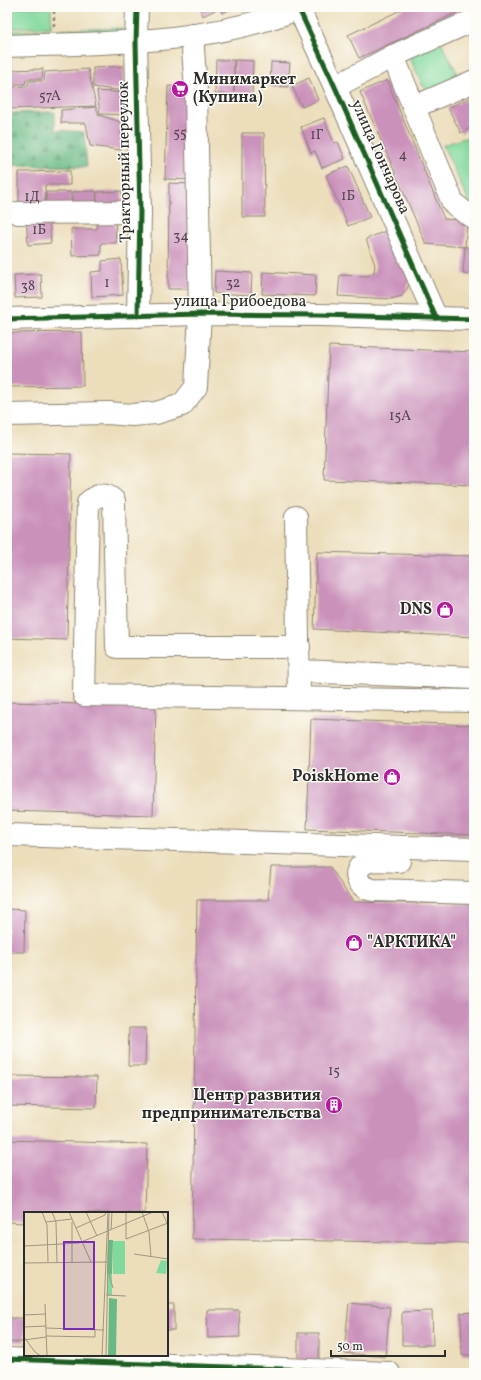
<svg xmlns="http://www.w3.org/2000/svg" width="481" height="1380" font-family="Vollkorn,serif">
<defs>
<pattern id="grass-tufts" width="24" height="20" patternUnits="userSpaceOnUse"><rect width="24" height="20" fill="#82d99d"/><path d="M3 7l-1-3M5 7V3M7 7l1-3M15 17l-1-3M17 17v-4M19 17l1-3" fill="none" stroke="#70ba87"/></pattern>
<pattern id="forest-firs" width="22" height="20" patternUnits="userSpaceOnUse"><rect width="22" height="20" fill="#69b984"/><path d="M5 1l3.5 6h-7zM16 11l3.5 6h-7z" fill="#57976c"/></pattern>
</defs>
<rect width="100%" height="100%" fill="#fdfcf7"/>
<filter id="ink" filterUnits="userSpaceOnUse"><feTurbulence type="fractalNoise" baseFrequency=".025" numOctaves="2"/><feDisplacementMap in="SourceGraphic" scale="8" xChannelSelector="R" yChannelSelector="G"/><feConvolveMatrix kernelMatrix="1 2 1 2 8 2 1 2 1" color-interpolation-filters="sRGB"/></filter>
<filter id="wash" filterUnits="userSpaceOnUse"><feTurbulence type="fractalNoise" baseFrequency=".012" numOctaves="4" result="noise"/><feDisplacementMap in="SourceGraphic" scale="16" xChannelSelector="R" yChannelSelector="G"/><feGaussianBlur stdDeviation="0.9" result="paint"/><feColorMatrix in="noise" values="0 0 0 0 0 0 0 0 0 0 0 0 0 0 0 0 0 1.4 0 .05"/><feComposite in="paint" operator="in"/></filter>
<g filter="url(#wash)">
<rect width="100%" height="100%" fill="#ecdebb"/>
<!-- grass -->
<polygon fill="url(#grass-tufts)" stroke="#568264" points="130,28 130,34 7,39 7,31"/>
<!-- forest -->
<polygon fill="url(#forest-firs)" stroke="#4a7258" points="55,112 55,130 84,132 87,167 7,165 7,113"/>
<!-- green -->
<g fill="#82d99d" stroke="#568264">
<polygon points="7,7 51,7 51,27 7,28"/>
<polygon points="442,43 465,89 431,103 408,54"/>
<polygon points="474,135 474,211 473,211 443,145"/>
</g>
<g id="blocks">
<!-- building -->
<g fill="#ca91bb">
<polygon points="199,7 235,7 222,13 219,8 203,16"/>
<polygon points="407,7 469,7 359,58 348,35"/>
<polygon points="216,60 234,60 234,92 235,60 253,61 252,95 215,94"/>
<polygon points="271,62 290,63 288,87 270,86"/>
<polygon points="123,66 124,91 93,87 93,68"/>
<polygon points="43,69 42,79 27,79 25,84 7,84 7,70"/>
<polygon points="88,69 96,106 7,109 7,87 28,86 29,81 44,81 45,72"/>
<polygon points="309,78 318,100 302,107 292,86"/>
<polygon points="387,80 444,219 467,221 465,247 426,244 360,92"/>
<polygon points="168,86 194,87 192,180 165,179"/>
<polygon points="97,91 129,93 130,115 100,114"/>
<polygon points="474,96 474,126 461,133 448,108"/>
<polygon points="96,107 99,115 121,122 121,150 90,146 86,123 61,123 61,110"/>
<polygon points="324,118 334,143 338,142 345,159 322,168 315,151 311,153 301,127"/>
<polygon points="242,133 264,133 265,217 242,217"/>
<polygon points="348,166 370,217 348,226 326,175"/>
<polygon points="70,171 70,185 45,185 45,209 19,210 19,172"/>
<polygon points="169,183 194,184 193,289 168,289"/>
<polygon points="96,191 97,205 72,206 72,192"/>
<polygon points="122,191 122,205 97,205 97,192"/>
<rect x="46" y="192" width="25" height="14"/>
<polygon points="97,214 115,214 116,243 101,243 101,255 72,256 71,229 97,229"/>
<polygon points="49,215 51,243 28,245 26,217"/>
<polygon points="388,230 410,280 407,289 402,296 391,299 338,296 340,275 367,276 374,272 375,265 366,239"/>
<polygon points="465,247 474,247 474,275 463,274"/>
<polygon points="121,259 123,295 92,297 91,272 102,271 102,261"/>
<polygon points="215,271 252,273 251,295 214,293"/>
<polygon points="263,272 316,275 315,296 262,294"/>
<polygon points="41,274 42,297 15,298 14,275"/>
<polygon points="82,332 83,386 7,387 7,333"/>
<polygon points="329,346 474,352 474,485 324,480"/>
<polygon points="7,453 71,454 67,640 7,638"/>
<polygon points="317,552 474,556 474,637 314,629"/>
<polygon points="7,702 156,706 153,815 7,811"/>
<polygon points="311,719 474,725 474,835 307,829"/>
<polygon points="271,867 330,867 353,902 474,904 474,1243 192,1239 197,900 268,900"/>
<polygon points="8,909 25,910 24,952 7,952"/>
<polygon points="129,1028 146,1028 145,1066 128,1066"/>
<polygon points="7,1076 97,1077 96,1108 7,1106"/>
<polygon points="7,1140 147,1144 145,1213 25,1213 25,1223 7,1222"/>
<polygon points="349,1303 390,1307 385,1357 344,1353"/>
<rect x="167" y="1305" width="7" height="25"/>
<polygon points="207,1310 239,1310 240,1337 208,1338"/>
<polygon points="432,1311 433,1345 402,1345 402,1312"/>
<polygon points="474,1312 474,1355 462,1355 461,1313"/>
<polygon points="9,1318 25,1318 25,1342 8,1342"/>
<rect x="298" y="1333" width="21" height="32"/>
</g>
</g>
</g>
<g filter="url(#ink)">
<use href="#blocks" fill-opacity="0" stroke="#8c8473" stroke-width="1"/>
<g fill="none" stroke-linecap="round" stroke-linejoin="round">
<defs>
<g id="minor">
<polyline points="137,7 136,42 140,212 138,316"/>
<polyline points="298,7 335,87 436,318"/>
<path d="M 7,46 C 106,43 208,45 302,7"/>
<polyline points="393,56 453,203 463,211 474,218"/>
<polyline points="335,87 393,56 474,20"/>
<polyline points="414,107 474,81"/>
<polyline points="18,213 140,212"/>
<polyline points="7,319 200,314 320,315 474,319"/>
<polyline points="7,415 108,413 132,415 156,413 182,405 196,387 200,314 196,90 192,35"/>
<polyline points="296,517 299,698"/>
<path d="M 299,647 L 117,647 L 114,501 C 106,492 95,495 88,503 L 84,695 L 474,701"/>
<polyline points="299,671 474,678"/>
<polyline points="7,835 474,849"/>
<path d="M 399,861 C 391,861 377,859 370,861 C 351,866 354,887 373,890 L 474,893"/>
<polyline points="7,1359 389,1373"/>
</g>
</defs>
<!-- minor casing -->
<use href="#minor" stroke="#8c8473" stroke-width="24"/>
<!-- path -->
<polyline stroke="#8c8473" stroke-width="2.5" stroke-dasharray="3 3" stroke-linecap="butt" points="54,26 54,7"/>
<!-- minor -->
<use href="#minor" stroke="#fff" stroke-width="22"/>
<defs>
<g id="cycleway">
<polyline points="137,7 136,42 140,212 138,316"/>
<polyline points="298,7 335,87 436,318"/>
<polyline points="7,319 200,314 320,315 474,319"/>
<polyline points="7,1359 389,1373"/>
</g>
</defs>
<!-- cycleway casing -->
<use href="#cycleway" stroke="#fdfcf7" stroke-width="8"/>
<!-- cycleway -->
<use href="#cycleway" stroke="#1b5e20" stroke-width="5"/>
</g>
</g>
<!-- icons -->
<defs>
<symbol id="supermarket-disc" viewBox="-11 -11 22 22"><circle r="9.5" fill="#b5179e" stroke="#fdfcf7"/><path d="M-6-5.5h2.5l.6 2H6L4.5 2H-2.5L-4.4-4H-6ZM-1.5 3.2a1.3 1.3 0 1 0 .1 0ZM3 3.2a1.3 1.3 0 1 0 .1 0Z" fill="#fff"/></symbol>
<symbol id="shop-disc" viewBox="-11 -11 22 22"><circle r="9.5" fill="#b5179e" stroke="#fdfcf7"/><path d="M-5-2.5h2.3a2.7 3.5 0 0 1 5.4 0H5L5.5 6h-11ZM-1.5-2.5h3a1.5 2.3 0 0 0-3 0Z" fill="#fff"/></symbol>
<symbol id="building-disc" viewBox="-11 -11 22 22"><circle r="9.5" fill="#b5179e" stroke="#fdfcf7"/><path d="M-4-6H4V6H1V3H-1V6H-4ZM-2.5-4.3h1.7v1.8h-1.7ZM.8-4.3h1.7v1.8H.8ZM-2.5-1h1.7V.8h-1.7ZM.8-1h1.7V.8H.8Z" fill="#fff"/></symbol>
</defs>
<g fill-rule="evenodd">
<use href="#supermarket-disc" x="170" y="79" width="20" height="20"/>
<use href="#shop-disc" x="435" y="600" width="20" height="20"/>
<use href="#shop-disc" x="382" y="767" width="20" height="20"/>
<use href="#shop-disc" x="344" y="933" width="20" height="20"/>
<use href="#building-disc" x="324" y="1095" width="20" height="20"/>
</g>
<g text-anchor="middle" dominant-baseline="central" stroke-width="3" stroke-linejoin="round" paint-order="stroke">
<!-- number labels -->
<g font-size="14" fill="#53444f">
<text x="50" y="96">57А</text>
<text x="180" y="133">55</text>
<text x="317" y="135">1Г</text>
<text x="403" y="155">4</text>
<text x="348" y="196">1Б</text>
<text x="32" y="197">1Д</text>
<text x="39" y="230">1Б</text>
<text x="181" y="236">34</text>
<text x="107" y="283">1</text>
<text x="233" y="283">32</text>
<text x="28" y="286">38</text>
<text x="400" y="416">15А</text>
<text x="334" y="1071">15</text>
</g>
<!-- poi labels -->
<g font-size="16" font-weight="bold" fill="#2b2b2b" stroke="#fdfcf7" text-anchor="end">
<text x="193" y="80" text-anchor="start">Минимаркет<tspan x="193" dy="18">(Купина)</tspan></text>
<text x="432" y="610">DNS</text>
<text x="379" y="777">PoiskHome</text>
<text x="367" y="943" text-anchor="start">"АРКТИКА"</text>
<text x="321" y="1096">Центр развития<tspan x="321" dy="18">предпринимательства</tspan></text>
</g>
<!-- street labels -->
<g font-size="16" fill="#2b2b2b" stroke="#fdfcf7">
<text transform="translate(380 157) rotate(66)">улица Гончарова</text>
<text transform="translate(125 162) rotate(-91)">Тракторный переулок</text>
<text x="240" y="302">улица Грибоедова</text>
</g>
</g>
<!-- overview -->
<g transform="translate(24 1212)">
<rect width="144" height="144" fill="#ecdebb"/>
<path d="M 89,29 L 101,29 L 101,62 L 89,62 ZM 83,62 L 88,62 L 88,84 L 83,83 Z" fill="#82d99d"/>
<path d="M 84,28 L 89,28 L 88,62 L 83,62 ZM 85,86 L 93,87 L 92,144 L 84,144 Z" fill="#69b984"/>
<path d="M 137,48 L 143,49 L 142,62 L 132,61 Z" fill="#82d99d"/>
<path fill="none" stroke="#9f9681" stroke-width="1" d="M 18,0 L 23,13 L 24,50M 28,0 L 32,10 L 33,50M 45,0 L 67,50M 62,0 L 73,24M 102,0 L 102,27 L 144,11M 118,0 L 125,20 L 127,45M 138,0 L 143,11M 22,10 L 48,7M 52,16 L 81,3 L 82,0M 87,18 L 88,0M 0,34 L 55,31 L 129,0M 110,42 L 144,47M 48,50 L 48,10M 0,51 L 83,50M 85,62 L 89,76M 82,83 L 102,84M 21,92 L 23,144M 0,103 L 21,102M 0,115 L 22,114M 22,116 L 80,118M 22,124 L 71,125 L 71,118M 0,125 L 11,140 L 17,144M 0,128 L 22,125M 78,144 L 84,0M 82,144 L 85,0"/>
<path fill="#7b2cbf" fill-opacity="0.15" stroke="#7b2cbf" stroke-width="2" d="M 40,30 L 70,30 L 70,117 L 40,117 Z"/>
<rect width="144" height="144" fill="none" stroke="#2b2b2b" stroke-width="2"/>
</g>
<!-- margin -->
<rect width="481" height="1380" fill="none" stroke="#fdfcf7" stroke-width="24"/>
<!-- scale -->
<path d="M331 1350v6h114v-6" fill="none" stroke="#2b2b2b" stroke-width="2"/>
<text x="337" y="1350" font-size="12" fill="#2b2b2b" stroke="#fdfcf7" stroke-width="3" paint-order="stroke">50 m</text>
</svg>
